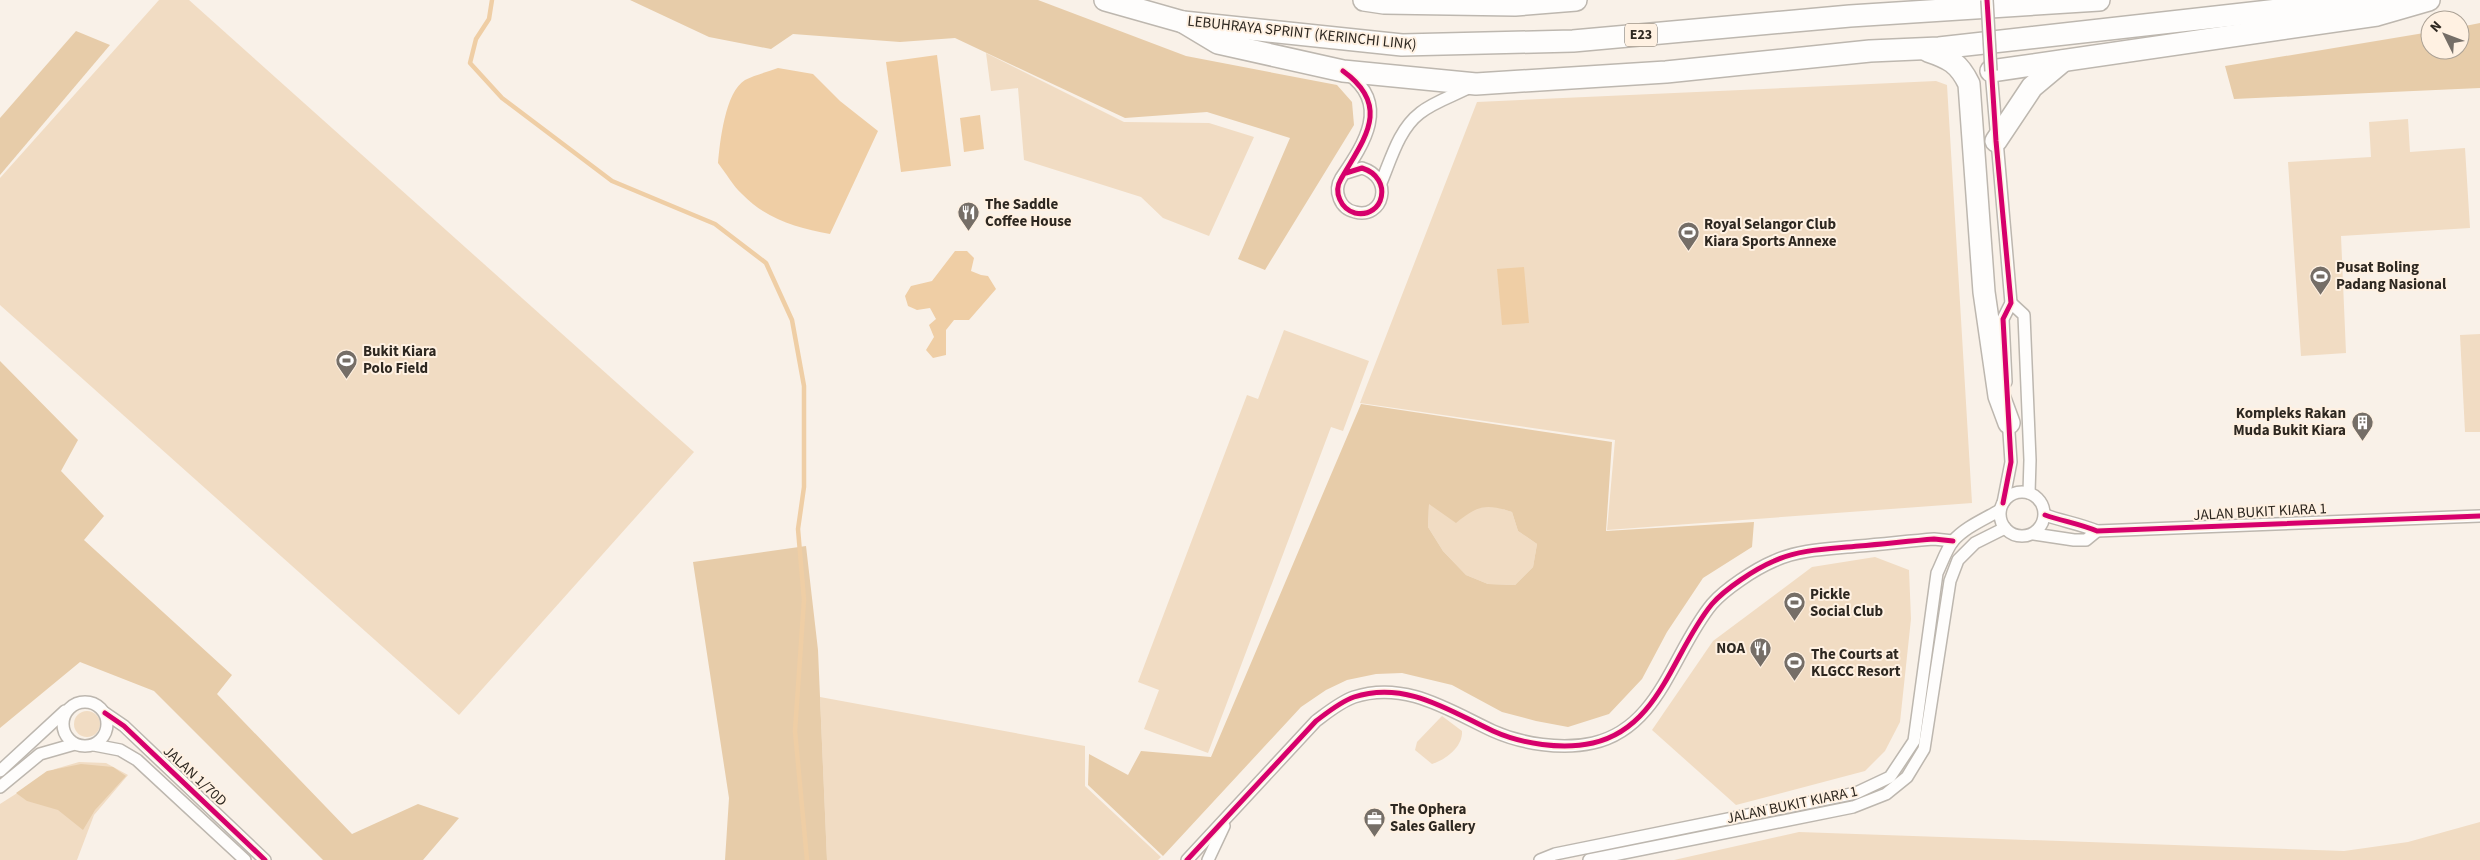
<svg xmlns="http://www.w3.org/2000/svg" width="2480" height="860" font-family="'Source Sans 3',sans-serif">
<rect width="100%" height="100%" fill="#f9f1e8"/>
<!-- green -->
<g fill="#f1dcc3">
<polygon points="159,0 189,0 694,452 459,715 0,305 0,178"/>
<polygon points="986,53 1124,122 1209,123 1254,137 1209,236 1163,218 1141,197 1024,160 1018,88 991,91"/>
<polygon points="1936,81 1947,85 1972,503 1607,530 1615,440 1360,403 1477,102"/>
<polygon points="2408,119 2410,152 2465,148 2470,228 2341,236 2346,353 2301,356 2288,162 2371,157 2369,122"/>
<polygon points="1284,330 1369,361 1343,431 1331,427 1208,753 1144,729 1159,690 1138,682 1247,395 1258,399"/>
<polygon points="2480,334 2480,432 2465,432 2460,335"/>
<polygon points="1429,504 1474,508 1494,506 1512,512 1518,531 1537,544 1533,567 1515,585 1488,584 1466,575 1443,551 1428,527"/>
<polygon points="1875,557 1909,570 1911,619 1900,722 1885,751 1865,771 1736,805 1652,730 1713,641 1812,567"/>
<polygon points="820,697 1085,746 1085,786 1161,857 1158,860 827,860"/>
<circle cx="87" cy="724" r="13"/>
<path d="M 1442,716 L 1462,731 C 1463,747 1445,760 1432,764 L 1415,750 L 1417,742 Z"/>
<polygon points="79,762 106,763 128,775 94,815 77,860 0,860 0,804 55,769"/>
<polygon points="2480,822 2480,860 1674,860 1799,832 2344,851 2408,842"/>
</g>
<!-- forest -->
<g fill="#e7cca9" fill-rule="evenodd">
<polygon points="630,0 1038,0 1186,56 1337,85 1352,102 1354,125 1265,270 1238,259 1290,138 1207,112 1125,118 955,38 900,42 793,34 771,49 709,37"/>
<polygon points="2480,23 2480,88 2234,99 2225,66 2430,32 2430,50 2460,50 2460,27"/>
<polygon points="76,31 110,45 0,175 0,118"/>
<polygon points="0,361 78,440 61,471 104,516 84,540 232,675 217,694 352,834 418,804 459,818 423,860 323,860 154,691 80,662 0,728"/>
<path d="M 1361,404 L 1612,442 L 1606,531 L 1754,522 L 1752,547 L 1703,578 L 1667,632 L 1642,679 L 1609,714 L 1568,727 L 1536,721 L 1502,712 L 1452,685 L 1402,673 L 1376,674 L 1347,680 L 1326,690 L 1301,707 L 1163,856 L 1088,785 L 1089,754 L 1128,775 L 1141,751 L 1211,757 ZM 1429,504 L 1456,523 C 1477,506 1485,503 1512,512 L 1518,531 L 1537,544 L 1533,567 L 1515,585 L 1488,584 L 1466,575 L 1443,551 L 1428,527 Z"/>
<polygon points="806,546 818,650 827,860 725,860 729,798 693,562"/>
<polygon points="81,764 113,767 126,776 95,810 83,830 58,810 27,801 16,793 47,771"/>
</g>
<!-- water -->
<g fill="#efcea5">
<polygon points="937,55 951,166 901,172 886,62"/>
<path d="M 778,68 L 813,74 L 840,101 L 878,131 L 830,234 C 797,228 766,219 742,194 C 733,186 726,173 718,163 C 720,142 725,92 745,80 C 755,75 767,72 778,68 Z"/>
<polygon points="980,115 984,149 964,152 960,118"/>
<polygon points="955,251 967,251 974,258 971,271 981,275 988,276 996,289 969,320 954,320 946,330 946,355 933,358 926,350 934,337 929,325 936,319 930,308 917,310 908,306 905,296 911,286 932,281"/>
<polygon points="1524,267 1529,323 1502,325 1497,269"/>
</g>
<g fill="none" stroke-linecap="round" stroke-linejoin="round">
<!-- stream -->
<polyline stroke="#efcea5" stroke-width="4.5" points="492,0 489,19 476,39 470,63 502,98 612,181 715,224 766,263 792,320 804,386 804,487 798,529 804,600 795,731 807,860"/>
<defs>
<g id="minor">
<polyline points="1991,71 2011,303 2003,319 2006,382"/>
<path d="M 1346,173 L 1362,168 C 1395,178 1383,220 1355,212 C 1340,209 1333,191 1341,178 C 1363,145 1391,105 1348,74"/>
<path d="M 1381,183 C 1391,159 1399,129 1420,113 C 1435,101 1456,95 1472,86"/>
<polyline points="2011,303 2024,315 2030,460 2029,493"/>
<circle cx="2022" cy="514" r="22"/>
<polyline points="2003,503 2011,462 2008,418"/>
<path d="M 2045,515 C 2062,521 2080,524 2097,531 L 2480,516"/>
<polyline points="2034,534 2074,540 2086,540 2097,531"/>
<circle cx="85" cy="724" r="22"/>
<polyline points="105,713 124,726 265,860"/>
<polyline points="94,745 120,750 137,760 245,860"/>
<polyline points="0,771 65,711"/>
<polyline points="0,787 40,754 75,744"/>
<path d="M 1187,860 L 1316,721 C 1328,712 1340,702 1354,697 C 1405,680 1450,711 1493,731 C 1522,744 1562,750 1593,743 C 1660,728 1673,651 1712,604 C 1725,589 1755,569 1774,561 C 1800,549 1830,549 1859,546 C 1884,544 1909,541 1934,539 L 1953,541"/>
<polyline points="1208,860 1224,826"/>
<path d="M 1540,860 L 1555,854 L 1856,793 L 1890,777 L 1914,741 L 1937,573 C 1942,563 1946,550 1953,541 C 1965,527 1985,519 2000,510"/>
<polyline points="1589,860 1853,807 1886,794 1907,777 1924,749 1950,581 1958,560 1975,543 2005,528"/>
</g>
<g id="motorway">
<polyline points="1105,0 1183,22 1402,45 1573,41 1850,16 2099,0"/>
<polyline points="1364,0 1384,3 1515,5 1576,0"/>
<polyline points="1183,22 1218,43 1343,71 1476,84 1666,72 1870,51 1939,48 2358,1 2395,0"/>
<path d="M 1928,51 C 1949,58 1959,63 1969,84 L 1984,292 L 1999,396 L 2009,423"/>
<polyline points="1991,71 2377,15 2429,0"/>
<polyline points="1996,141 2032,87 2063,61"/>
</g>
</defs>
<!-- minor casing -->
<use href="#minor" stroke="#bdb7af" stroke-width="14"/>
<!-- motorway casing -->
<use href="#motorway" stroke="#bdb7af" stroke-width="24"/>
<!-- minor -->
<use href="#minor" stroke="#fefdfc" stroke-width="11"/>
<!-- motorway -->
<use href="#motorway" stroke="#fefdfc" stroke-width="21"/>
<defs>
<polyline id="minor-bridge" points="1987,0 1991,71"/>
</defs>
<!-- minor-bridge casing -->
<use href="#minor-bridge" stroke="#bdb7af" stroke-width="14" stroke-linecap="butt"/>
<!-- minor-bridge -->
<use href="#minor-bridge" stroke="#fefdfc" stroke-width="11"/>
<defs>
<g id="cycleway">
<polyline points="1987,0 1996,141 2011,303 2003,319 2011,462 2003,503"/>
<path d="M 1343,71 C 1393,107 1363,140 1341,179 C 1333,192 1341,209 1355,213 C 1384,219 1394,178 1362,168 L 1346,173"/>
<path d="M 2045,515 C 2062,521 2080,524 2097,531 L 2480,516"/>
<polyline points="105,713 124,726 265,860"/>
<path d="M 1187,860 L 1316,721 C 1328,712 1340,702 1354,697 C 1405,680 1450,711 1493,731 C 1522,744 1562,750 1593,743 C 1660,728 1673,651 1712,604 C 1725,589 1755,569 1774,561 C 1800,549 1830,549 1859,546 C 1884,544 1909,541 1934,539 L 1953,541"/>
</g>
</defs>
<!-- cycleway casing -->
<use href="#cycleway" stroke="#fff1e2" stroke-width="8"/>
<!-- cycleway -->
<use href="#cycleway" stroke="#d6006c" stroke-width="5"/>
</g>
<!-- icons -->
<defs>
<symbol id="restaurant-pin" viewBox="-11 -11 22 30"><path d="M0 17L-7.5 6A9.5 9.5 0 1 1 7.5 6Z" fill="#756e67" stroke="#fff1e2"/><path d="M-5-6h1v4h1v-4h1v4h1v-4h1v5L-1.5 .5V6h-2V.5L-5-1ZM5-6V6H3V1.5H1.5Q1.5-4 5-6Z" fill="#fff"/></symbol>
<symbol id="stadium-pin" viewBox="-11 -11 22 30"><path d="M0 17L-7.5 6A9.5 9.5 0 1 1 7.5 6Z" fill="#756e67" stroke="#fff1e2"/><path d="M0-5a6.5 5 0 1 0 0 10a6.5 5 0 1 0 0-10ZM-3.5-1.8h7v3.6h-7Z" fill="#fff"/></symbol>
<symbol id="building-pin" viewBox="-11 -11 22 30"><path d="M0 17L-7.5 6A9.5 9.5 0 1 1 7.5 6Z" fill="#756e67" stroke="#fff1e2"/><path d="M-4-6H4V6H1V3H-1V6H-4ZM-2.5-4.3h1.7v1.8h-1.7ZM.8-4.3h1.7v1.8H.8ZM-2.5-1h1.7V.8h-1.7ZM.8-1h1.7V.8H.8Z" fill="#fff"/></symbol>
<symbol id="office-pin" viewBox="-11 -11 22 30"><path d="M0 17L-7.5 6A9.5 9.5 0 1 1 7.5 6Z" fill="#756e67" stroke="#fff1e2"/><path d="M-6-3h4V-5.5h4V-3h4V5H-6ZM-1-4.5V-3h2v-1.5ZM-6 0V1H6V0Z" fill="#fff"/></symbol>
</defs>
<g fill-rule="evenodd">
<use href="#restaurant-pin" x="956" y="200" width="25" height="34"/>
<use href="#stadium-pin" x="1676" y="220" width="25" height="34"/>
<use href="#stadium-pin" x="2308" y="264" width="25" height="34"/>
<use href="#stadium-pin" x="334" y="348" width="25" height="34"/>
<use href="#building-pin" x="2350" y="410" width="25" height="34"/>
<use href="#stadium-pin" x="1782" y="590" width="25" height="34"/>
<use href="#restaurant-pin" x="1748" y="636" width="25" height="34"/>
<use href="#stadium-pin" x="1782" y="650" width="25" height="34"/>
<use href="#office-pin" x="1362" y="806" width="25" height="34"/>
</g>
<g text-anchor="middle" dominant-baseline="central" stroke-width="4" stroke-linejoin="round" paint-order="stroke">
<!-- shield labels -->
<rect fill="#fff1e2" stroke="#6d645b" stroke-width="1" x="1625" y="23.5" width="32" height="23" rx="4"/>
<g font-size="14" font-weight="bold" fill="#2e2821">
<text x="1641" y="35">E23</text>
</g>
<!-- street labels -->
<g font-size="15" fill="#2e2821" stroke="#fff1e2">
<text transform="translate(1302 33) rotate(6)">LEBUHRAYA SPRINT (KERINCHI LINK)</text>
<text transform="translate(2260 512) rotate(-3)">JALAN BUKIT KIARA 1</text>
<text transform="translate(195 776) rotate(43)">JALAN 1/70D</text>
<text transform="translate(1792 805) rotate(-12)">JALAN BUKIT KIARA 1</text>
</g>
<!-- poi labels -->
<g font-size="15" font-weight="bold" fill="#2e2821" stroke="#fff1e2" text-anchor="start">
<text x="985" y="204">The Saddle<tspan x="985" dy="17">Coffee House</tspan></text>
<text x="1704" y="224">Royal Selangor Club<tspan x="1704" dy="17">Kiara Sports Annexe</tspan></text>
<text x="2336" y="267">Pusat Boling<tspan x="2336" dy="17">Padang Nasional</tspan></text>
<text x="363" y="351">Bukit Kiara<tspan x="363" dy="17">Polo Field</tspan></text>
<text x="2346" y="413" text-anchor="end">Kompleks Rakan<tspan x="2346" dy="17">Muda Bukit Kiara</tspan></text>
<text x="1810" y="594">Pickle<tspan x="1810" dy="17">Social Club</tspan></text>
<text x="1745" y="648" text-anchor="end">NOA</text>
<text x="1811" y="654">The Courts at<tspan x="1811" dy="17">KLGCC Resort</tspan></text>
<text x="1390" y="809">The Ophera<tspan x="1390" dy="17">Sales Gallery</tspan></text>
</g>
</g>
<!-- north arrow -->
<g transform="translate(2445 35) rotate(312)"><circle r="24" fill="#fff1e2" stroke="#aba195"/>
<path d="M0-4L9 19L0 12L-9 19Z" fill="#756e67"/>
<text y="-8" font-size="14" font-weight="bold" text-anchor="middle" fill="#2e2821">N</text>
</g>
</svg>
